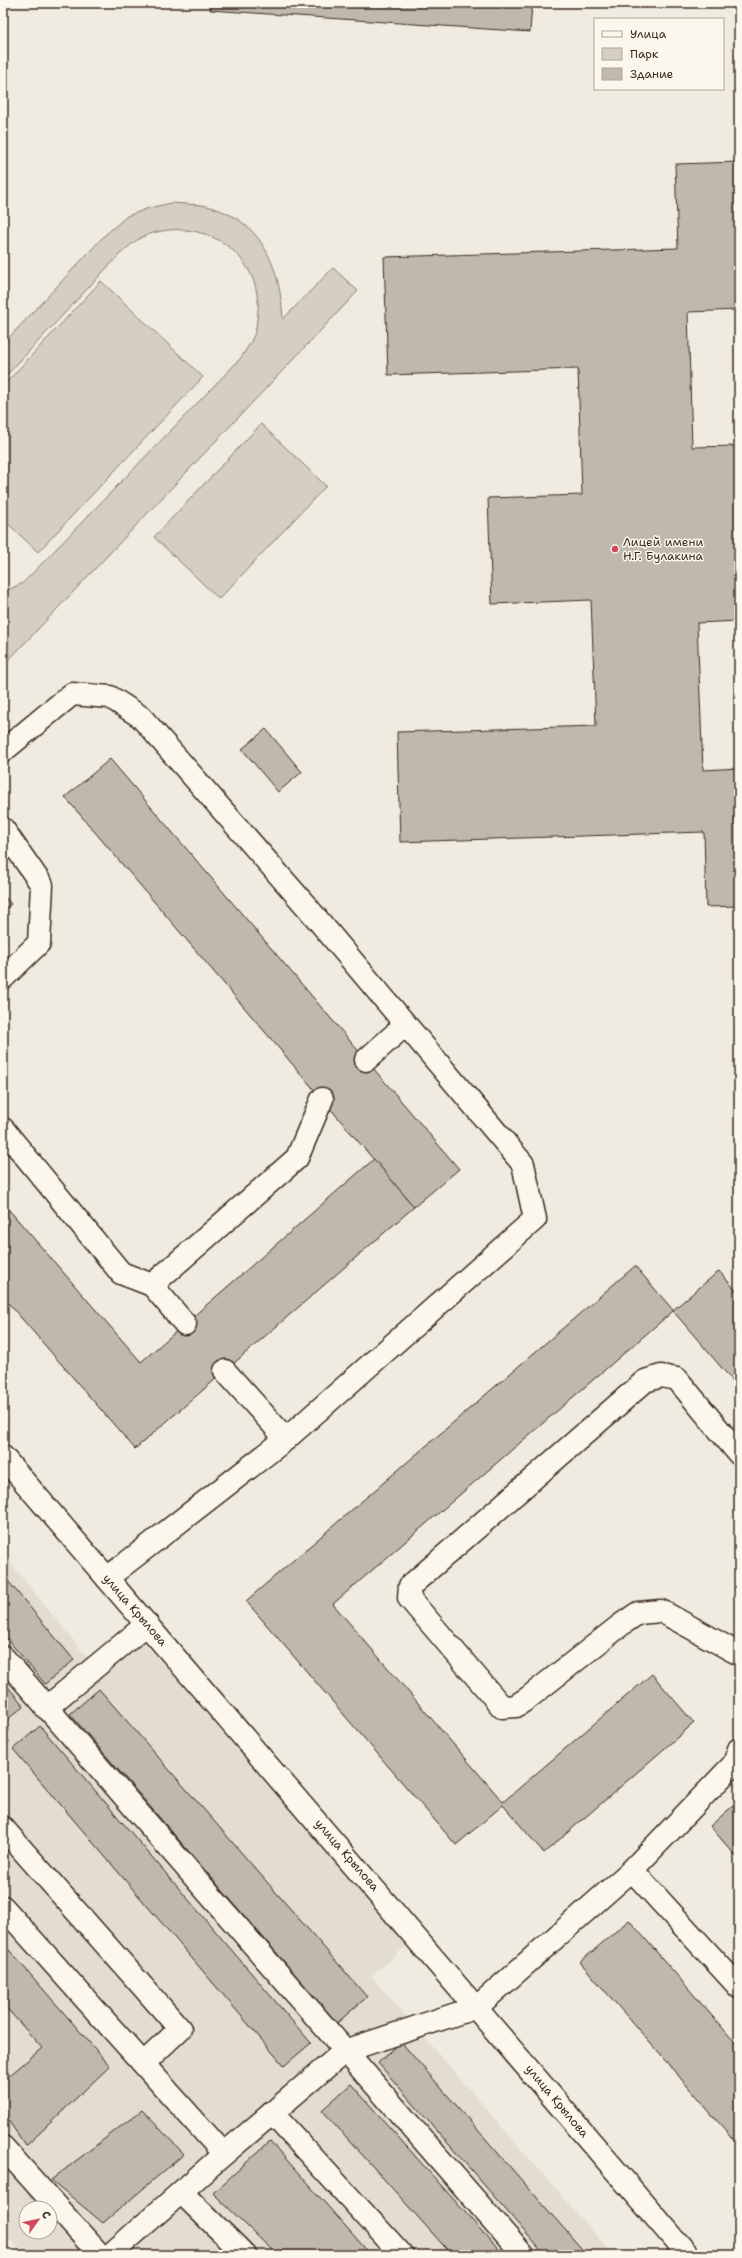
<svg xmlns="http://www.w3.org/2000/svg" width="742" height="2258" font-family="'Shantell Sans',sans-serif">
<rect width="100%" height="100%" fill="#f0ebe0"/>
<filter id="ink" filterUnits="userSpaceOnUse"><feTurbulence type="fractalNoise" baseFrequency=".025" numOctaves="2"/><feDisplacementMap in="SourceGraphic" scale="8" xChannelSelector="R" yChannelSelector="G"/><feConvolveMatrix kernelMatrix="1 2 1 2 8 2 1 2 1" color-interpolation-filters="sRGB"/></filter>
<g filter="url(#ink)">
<!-- built -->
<path fill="#e2dcd1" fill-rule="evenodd" d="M 3,1554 L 91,1662 L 131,1627 L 407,1945 L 371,1976 L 613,2255 L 26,2255 L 3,2233 ZM 26,2208 L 50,2208 L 50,2232 L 26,2232 Z"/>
<!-- green -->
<g fill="#d5cec3" stroke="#887c70">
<path d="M 171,203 C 181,204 192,204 202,205 C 261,217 280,265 283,319 L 333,268 L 358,291 L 3,666 L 3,592 L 23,583 L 240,359 C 245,351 251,343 254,335 C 256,331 256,325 257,320 C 267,257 205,214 147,235 C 136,239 127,248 118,256 L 3,379 L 3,344 L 105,235 L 127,216 L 149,208 Z"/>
<polygon points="101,281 203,377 38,552 3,519 3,386"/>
<polygon points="261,424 326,486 219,599 154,537"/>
</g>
<!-- building -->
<g fill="#c0b8ad" stroke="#3b2a1e">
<polygon points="211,3 532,3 530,32 210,10"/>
<polygon points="739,162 739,310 688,312 692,447 739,446 739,621 697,623 703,770 739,768 739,906 706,907 704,832 400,842 397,732 596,726 591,600 492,604 488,498 582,495 578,369 388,375 384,257 678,248 675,164"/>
<polygon points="266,729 302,772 278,792 242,749"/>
<polygon points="110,759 459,1169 414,1207 65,797"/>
<polygon points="3,895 11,904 3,911"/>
<polygon points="374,1159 414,1207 135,1449 3,1297 3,1203 141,1362"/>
<polygon points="635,1266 673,1310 719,1271 739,1294 739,1388 673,1311 333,1604 503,1802 652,1674 694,1723 544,1853 503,1805 456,1845 246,1601"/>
<polygon points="3,1575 74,1660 45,1684 3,1634"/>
<polygon points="3,1681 24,1706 3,1723"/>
<polygon points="99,1689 367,1997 337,2023 70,1714"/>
<polygon points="40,1726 311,2043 284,2066 13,1749"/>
<polygon points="735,1804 739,1808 739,1860 710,1826"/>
<polygon points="629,1920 739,2047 739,2146 580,1962"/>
<polygon points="3,1943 110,2066 26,2146 3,2113 3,2081 42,2048 3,2004"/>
<polygon points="401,2042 587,2255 545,2255 378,2063"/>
<polygon points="351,2084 503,2255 452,2255 322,2110"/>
<polygon points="142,2110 184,2154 103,2223 51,2180"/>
<polygon points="270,2141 371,2255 277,2255 213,2193"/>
</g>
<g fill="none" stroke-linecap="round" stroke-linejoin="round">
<defs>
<g id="lane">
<polyline points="3,751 72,694 110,697 141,717 307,907 523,1164 535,1219 286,1439 107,1578"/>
<polyline points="3,829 42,885 39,943 3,978"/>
<polyline points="366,1060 405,1025"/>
<polyline points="3,1129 121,1273 152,1285 297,1158 322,1099"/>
<polyline points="152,1285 185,1324"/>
<polyline points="225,1371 286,1439"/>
<polyline points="739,1454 677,1379 661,1376 645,1381 410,1586 409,1598 502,1707 516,1706 528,1698 622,1624 638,1613 661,1611 739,1654"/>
<polyline points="3,1657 523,2255"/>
<polyline points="46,1708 147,1624"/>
<polyline points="3,1828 180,2029 144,2063"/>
<polyline points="632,1870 739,1987"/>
<polyline points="3,1907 224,2154 345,2051 477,2007 632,1870 734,1764 739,1749"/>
<polyline points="272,2113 402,2255"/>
<polyline points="3,2147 100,2255"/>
<polyline points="224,2154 181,2192 245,2255"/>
<polyline points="110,2255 181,2192"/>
</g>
<polyline id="street" points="3,1457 688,2255"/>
</defs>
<!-- lane casing -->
<use href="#lane" stroke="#3b2a1e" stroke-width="25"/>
<!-- street casing -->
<use href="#street" stroke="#3b2a1e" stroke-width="25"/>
<!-- lane -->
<use href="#lane" stroke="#fbf7ec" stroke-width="22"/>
<!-- street -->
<use href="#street" stroke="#fbf7ec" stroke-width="22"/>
</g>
</g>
<!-- markers -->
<circle fill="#d1495b" stroke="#fbf7ec" stroke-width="1.5" cx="615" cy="549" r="4"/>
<g text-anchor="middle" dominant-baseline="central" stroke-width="3" stroke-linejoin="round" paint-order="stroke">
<!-- poi labels -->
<g font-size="12" fill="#3b2a1e" stroke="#fbf7ec" text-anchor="start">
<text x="623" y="542">Лицей имени<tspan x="623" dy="14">Н.Г. Булакина</tspan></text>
</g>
<!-- street labels -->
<g font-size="12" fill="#3b2a1e" stroke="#fbf7ec">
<text transform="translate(135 1610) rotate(49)">улица Крылова</text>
<text transform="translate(347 1855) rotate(49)">улица Крылова</text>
<text transform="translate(557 2101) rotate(50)">улица Крылова</text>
</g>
</g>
<!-- margin -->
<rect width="742" height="2258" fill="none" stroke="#fbf7ec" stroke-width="16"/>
<rect x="8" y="8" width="726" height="2242" fill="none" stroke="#3b2a1e" stroke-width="1.5" filter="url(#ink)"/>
<!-- legend -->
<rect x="594" y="18" width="130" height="72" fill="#fbf7ec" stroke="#aea59a"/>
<rect x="602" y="31" width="20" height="6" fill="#fbf7ec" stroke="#aea59a"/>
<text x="630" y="38" font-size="12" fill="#3b2a1e">Улица</text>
<rect x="602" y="48" width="20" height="12" fill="#d5cec3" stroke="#aea59a"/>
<text x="630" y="58" font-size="12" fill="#3b2a1e">Парк</text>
<rect x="602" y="68" width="20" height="12" fill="#c0b8ad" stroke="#aea59a"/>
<text x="630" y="78" font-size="12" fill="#3b2a1e">Здание</text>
<!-- north arrow -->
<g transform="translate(38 2220) rotate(57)"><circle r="19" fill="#fbf7ec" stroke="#aea59a"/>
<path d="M0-3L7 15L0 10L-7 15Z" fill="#d1495b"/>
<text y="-6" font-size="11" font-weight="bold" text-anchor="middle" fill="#3b2a1e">С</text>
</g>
</svg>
